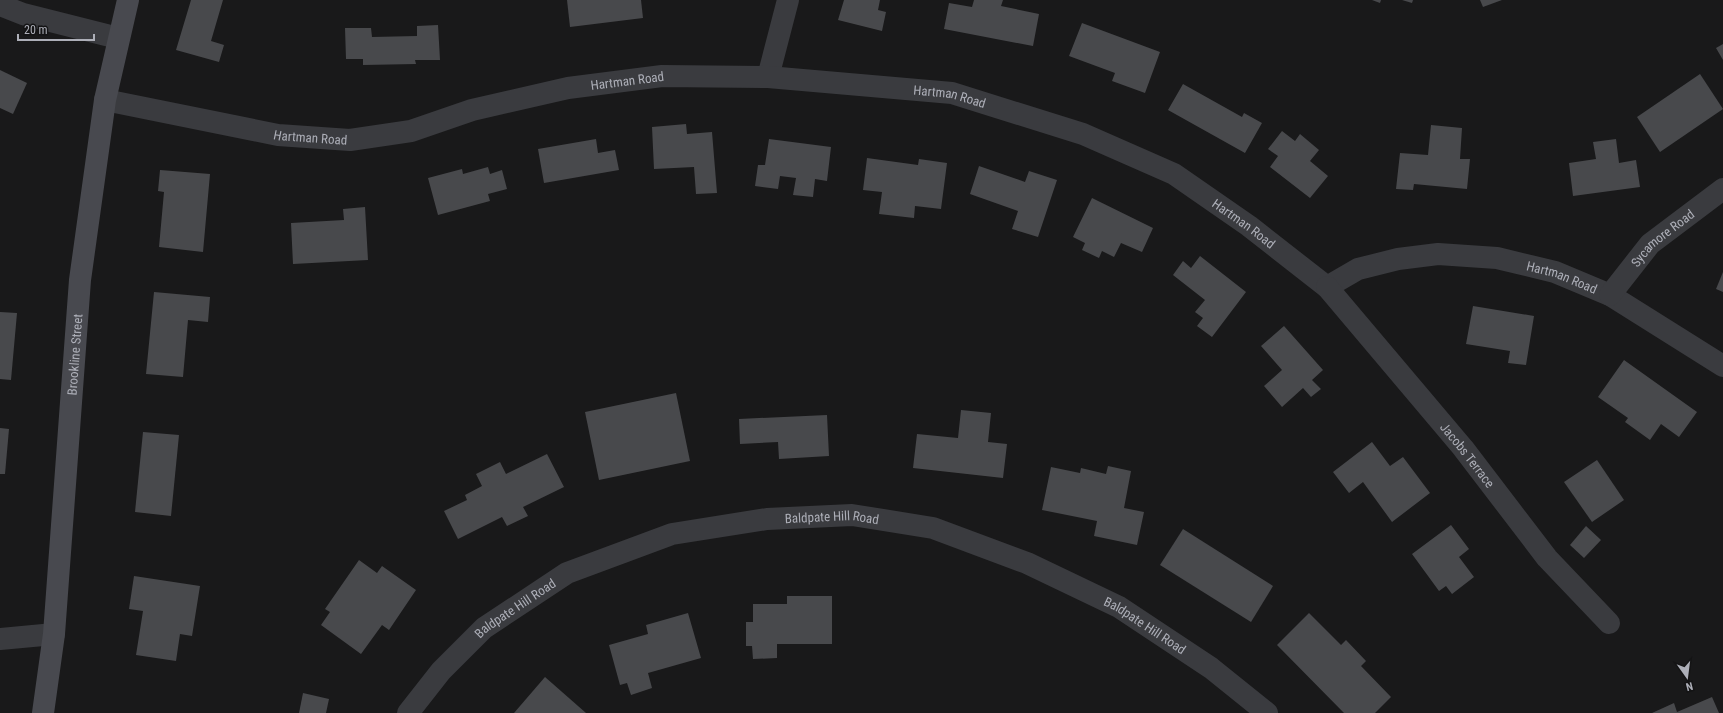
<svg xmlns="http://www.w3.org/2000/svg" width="1723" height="713" font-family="'Roboto Condensed',sans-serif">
<rect width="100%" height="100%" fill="#19191a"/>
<!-- building -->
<g fill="#48494c">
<polygon points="191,0 223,0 211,41 224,45 219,62 176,50"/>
<polygon points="567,0 641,0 643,18 570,27"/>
<polygon points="844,0 880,0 878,10 886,12 882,31 838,20"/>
<polygon points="974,0 1003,0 1001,6 1039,14 1033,46 944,29 949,3 972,7"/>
<polygon points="1372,0 1381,0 1380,3"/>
<polygon points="1402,0 1413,0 1412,3"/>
<polygon points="1480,0 1502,0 1483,7"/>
<polygon points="1082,23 1160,52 1145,93 1112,81 1115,73 1069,56"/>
<polygon points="438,25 440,60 415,60 416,64 363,65 363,59 346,59 345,28 371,28 372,37 417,36 417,26"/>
<polygon points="1723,44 1723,60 1716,48"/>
<polygon points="0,70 27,83 13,114 0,108"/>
<polygon points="1700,74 1723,109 1660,152 1637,117"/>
<polygon points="1183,84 1242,117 1244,113 1262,123 1245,153 1168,110"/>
<polygon points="686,124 687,134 712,132 717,193 696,194 694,167 654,169 652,127"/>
<polygon points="1431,125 1462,128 1460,159 1470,159 1467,189 1414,184 1413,190 1396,189 1400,153 1428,155"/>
<polygon points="1282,131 1295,141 1300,134 1319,150 1310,161 1328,176 1310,198 1270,167 1278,156 1268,149"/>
<polygon points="596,139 598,153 615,150 619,170 544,183 538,149"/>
<polygon points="769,139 831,147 827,181 815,179 813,197 793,195 796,178 780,176 778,189 755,186 758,165 765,165"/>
<polygon points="1616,139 1619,163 1636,160 1640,187 1573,196 1569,163 1596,159 1593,142"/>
<polygon points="867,158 918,165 919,159 947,163 941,209 915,206 914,218 879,214 882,192 863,190"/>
<polygon points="979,166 1025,182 1029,171 1057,180 1038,237 1012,229 1018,211 970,194"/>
<polygon points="488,167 490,174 502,170 507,189 488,194 490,201 438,215 428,178 462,169 463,174"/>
<polygon points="160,170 210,174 203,252 159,247 164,192 158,191"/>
<polygon points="1092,198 1153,228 1142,252 1121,243 1114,257 1102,251 1099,258 1082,250 1085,243 1073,237"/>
<polygon points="365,207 368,260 293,264 291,223 344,220 343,209"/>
<polygon points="1200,256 1246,292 1212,337 1197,326 1203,318 1195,312 1205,300 1173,275 1183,261 1191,268"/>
<polygon points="1723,272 1723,292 1716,289"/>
<polygon points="154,292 210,297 208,322 188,320 183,377 146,374"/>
<polygon points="1473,306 1534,316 1526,365 1508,363 1510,351 1466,344"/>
<polygon points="0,312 17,313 11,380 0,379"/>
<polygon points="1284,326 1323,370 1312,380 1321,389 1311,397 1303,388 1282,407 1264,386 1282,370 1261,346"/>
<polygon points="1624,360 1697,412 1679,437 1661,424 1650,440 1625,422 1628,418 1598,397"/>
<polygon points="676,393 690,461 599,480 585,412"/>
<polygon points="961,410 991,413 988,442 1007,444 1003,478 913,468 917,434 958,438"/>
<polygon points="827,415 829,456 779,459 778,442 740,444 739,419"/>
<polygon points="0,428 9,429 5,474 0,474"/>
<polygon points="143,432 179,435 171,516 135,512"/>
<polygon points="1372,442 1390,466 1403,457 1430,493 1392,522 1363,482 1349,493 1333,472"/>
<polygon points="547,454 564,487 523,507 528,516 507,526 502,517 458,539 444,511 467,500 465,495 482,486 476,474 500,462 506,474"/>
<polygon points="1597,460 1624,500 1592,522 1564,482"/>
<polygon points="1108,466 1131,471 1124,508 1144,512 1137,545 1094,536 1097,521 1042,510 1051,467 1080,473 1081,468 1106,474"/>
<polygon points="1451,525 1469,549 1459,557 1474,577 1452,594 1446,586 1439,591 1412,554"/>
<polygon points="1586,526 1601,540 1584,558 1570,545"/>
<polygon points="1183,529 1273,586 1251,622 1160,565"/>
<polygon points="359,560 377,573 382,566 416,590 389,630 382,625 361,654 321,625 330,612 325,609"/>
<polygon points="134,576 200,586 192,636 180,634 176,661 136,655 143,611 129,609"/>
<polygon points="787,596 832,596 832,644 777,644 777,658 753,659 752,646 746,646 746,622 753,622 753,604 787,604"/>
<polygon points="688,613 701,658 648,673 652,688 631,695 627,683 620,685 609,645 648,634 646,625"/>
<polygon points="1309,613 1341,645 1346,640 1366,661 1361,666 1391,697 1375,713 1344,713 1277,645"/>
<polygon points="545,677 586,713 514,713"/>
<polygon points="303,693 329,699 326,713 299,713"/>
<polygon points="1712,697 1719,713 1652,713 1674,703 1677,712"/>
</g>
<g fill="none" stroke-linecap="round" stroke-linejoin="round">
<!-- minor -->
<g stroke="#3a3b3f" stroke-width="22">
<polyline points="0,5 23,14 118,38"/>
<polyline points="768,77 788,0"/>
<path id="s1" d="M 105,100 L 278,135 L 350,140 L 411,131 L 472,110 L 568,88 L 662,76 L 768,77 L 952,93 L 1083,134 L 1174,174 L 1249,226 L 1327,287 L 1358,269 L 1398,259 L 1438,254 L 1497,258 L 1555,272 L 1610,295 L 1723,366"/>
<path id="s2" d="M 1327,287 L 1463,448 L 1547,558 L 1609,623"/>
<path id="s3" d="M 1610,295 L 1650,244 L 1723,189"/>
<path id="s4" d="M 408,713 L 441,671 L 484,628 L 567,573 L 672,534 L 767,519 L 852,515 L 933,528 L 1027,563 L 1119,607 L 1211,668 L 1267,713"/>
</g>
<!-- tertiary -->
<polyline stroke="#3a3b3f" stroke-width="22" points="0,639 54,634"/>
<!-- secondary -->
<path stroke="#48494f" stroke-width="22" id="s5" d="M 43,713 L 54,634 L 80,280 L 105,100 L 128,0"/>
</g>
<g text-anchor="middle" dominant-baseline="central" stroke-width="3" stroke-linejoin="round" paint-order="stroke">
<!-- street labels -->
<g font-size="13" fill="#adafb8" stroke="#141415">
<text stroke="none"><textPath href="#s1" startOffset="533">Hartman Road</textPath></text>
<text stroke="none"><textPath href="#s1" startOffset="857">Hartman Road</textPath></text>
<text stroke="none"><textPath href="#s1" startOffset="209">Hartman Road</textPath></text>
<text stroke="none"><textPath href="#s1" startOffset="1181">Hartman Road</textPath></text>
<text stroke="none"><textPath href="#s3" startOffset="78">Sycamore Road</textPath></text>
<text stroke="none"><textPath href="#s1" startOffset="1530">Hartman Road</textPath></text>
<text stroke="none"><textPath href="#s5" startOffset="360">Brookline Street</textPath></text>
<text stroke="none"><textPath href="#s2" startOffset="219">Jacobs Terrace</textPath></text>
<text stroke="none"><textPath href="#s4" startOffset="487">Baldpate Hill Road</textPath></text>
<text stroke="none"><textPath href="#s4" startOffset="151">Baldpate Hill Road</textPath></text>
<text stroke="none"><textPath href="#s4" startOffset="823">Baldpate Hill Road</textPath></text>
</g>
</g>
<!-- north arrow -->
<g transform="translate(1687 677) rotate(166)" stroke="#141415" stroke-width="3" paint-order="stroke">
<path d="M0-3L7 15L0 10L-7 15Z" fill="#adafb8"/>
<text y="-6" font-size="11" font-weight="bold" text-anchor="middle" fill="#adafb8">N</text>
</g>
<!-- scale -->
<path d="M18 34v6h76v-6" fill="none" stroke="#adafb8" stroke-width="2"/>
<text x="24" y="34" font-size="12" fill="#adafb8" stroke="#141415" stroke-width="3" paint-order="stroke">20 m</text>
</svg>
